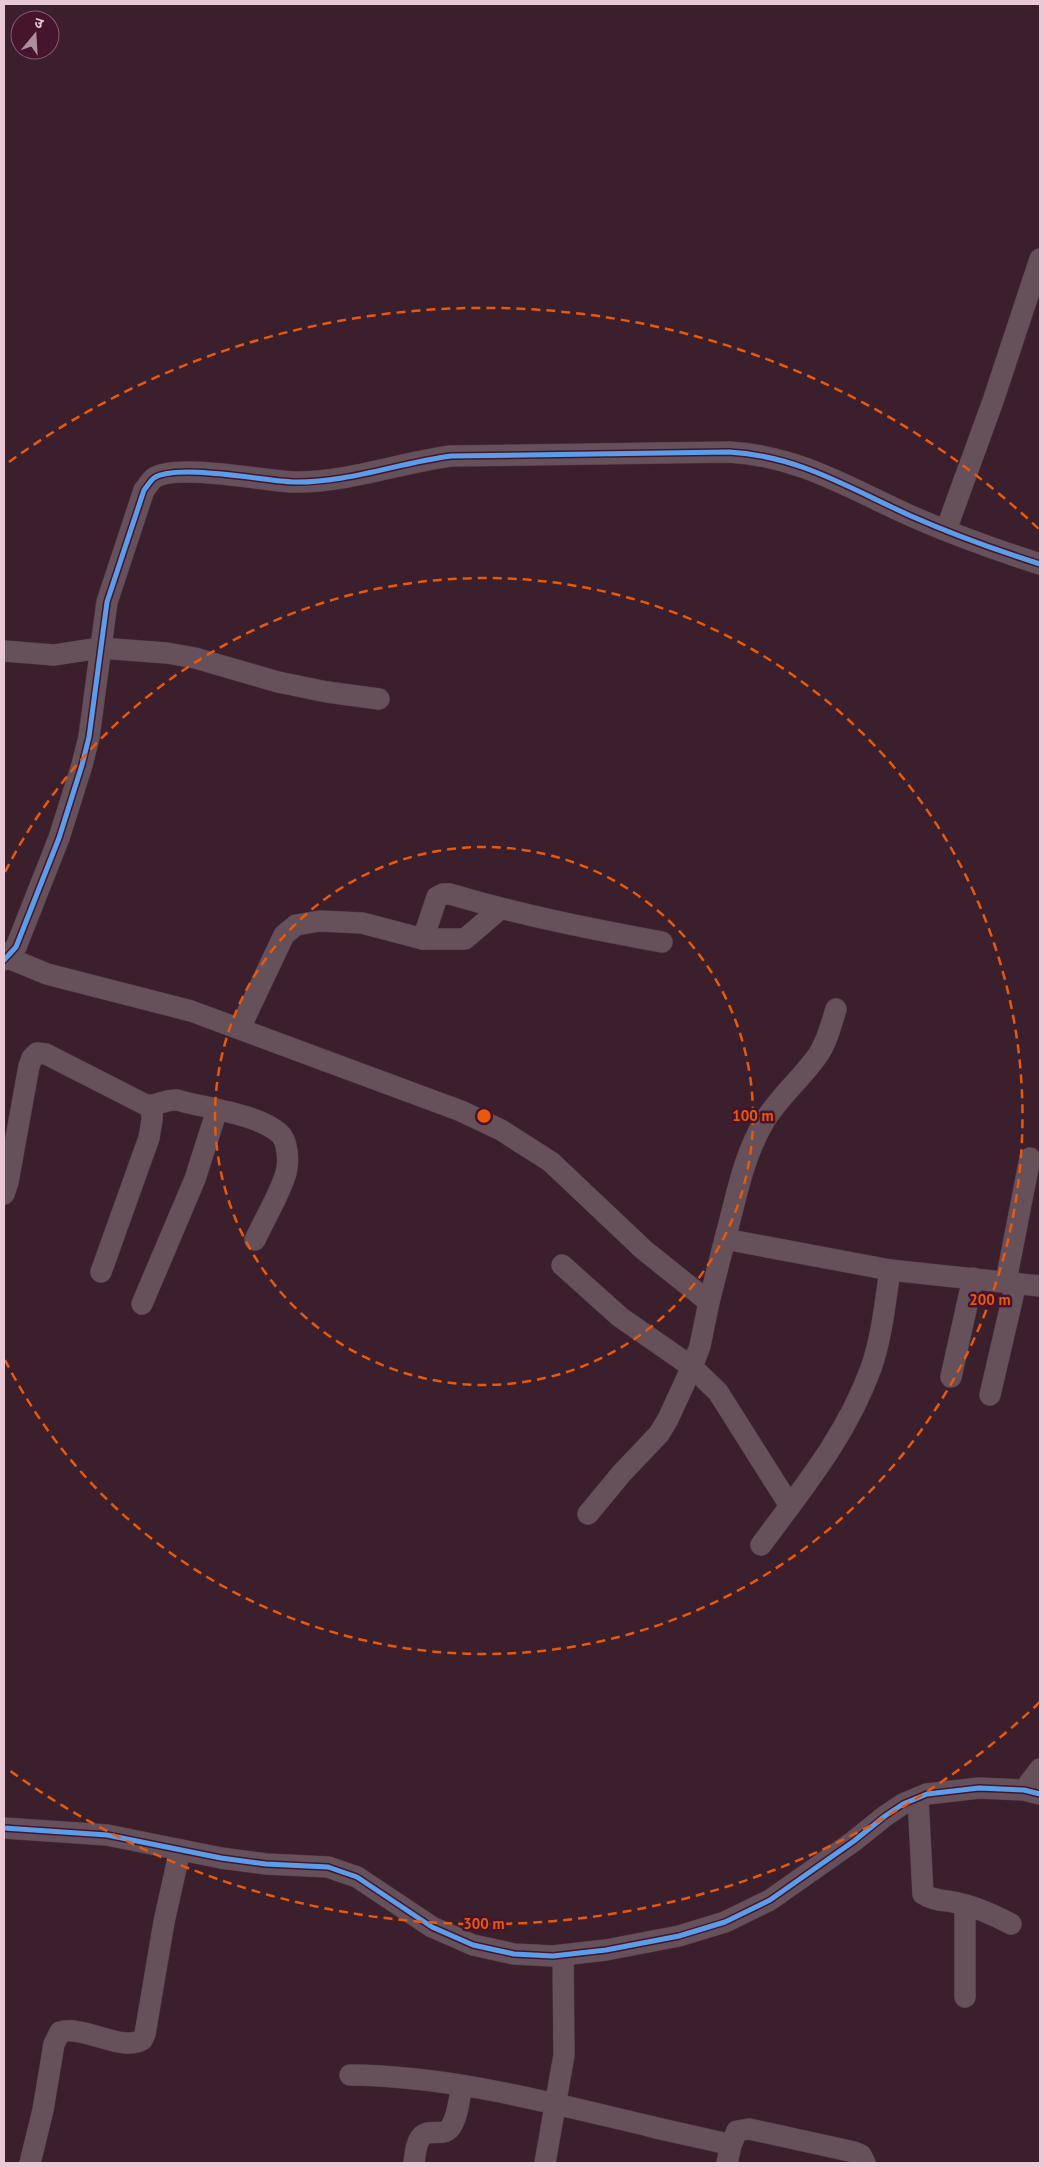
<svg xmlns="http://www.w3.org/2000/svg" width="1044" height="2167" font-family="'PT Sans','Noto Sans Devanagari',sans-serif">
<rect width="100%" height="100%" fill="#3b1f2d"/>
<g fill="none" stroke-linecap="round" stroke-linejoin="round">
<defs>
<g id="street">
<polyline points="946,530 993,401 1040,259"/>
<polyline points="4,651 54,655 100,648 167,653 195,658 278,682 327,692 379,699"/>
<path d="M 423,939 L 437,897 L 443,894 L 450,894 C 520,915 591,929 662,942"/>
<polyline points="6,957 47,974 191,1011 461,1111 501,1130 551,1162 644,1250 709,1302"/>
<path d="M 4,960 L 16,947 L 59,838 L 82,765 L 89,737 L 107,602 L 144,490 C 147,487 150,481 154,478 C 177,463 264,481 293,482 C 347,483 398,463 451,456 L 729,452 C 799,456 849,488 911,516 C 954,535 996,550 1040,564"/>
<polyline points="240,1028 284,935 296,925 320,921 362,923 423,939 465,939 500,909"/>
<path d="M 4,1194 L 8,1182 L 29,1066 L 32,1058 L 37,1053 L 46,1054 L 146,1105 C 156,1107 165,1099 177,1100 C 204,1108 258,1114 279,1133 C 288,1140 289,1162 286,1173 C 279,1196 265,1218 255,1240"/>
<path d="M 725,1239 C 736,1199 743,1156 765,1120 C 780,1096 802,1078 818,1055 C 827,1042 831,1025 836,1009"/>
<polyline points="562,1265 620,1317 692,1367 718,1392 790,1506"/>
<polyline points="101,1272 149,1138 152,1120 152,1106"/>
<polyline points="1006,1281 1030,1158"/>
<polyline points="142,1304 195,1179 217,1110"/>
<polyline points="951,1377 973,1278"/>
<polyline points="990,1395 1016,1283"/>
<polyline points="588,1514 621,1474 659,1434 668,1419 692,1367 700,1346 709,1302 725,1239 890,1270 1040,1286"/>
<path d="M 761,1545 C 803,1488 847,1435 871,1368 C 882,1337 885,1303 890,1270"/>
<polyline points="1024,1790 1040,1769"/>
<path d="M 918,1798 L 923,1894 C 933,1901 947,1900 958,1903 C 977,1907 994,1915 1011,1924"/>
<polyline points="4,1828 107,1835 221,1858 266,1864 328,1867 357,1877 432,1927 473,1945 514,1954 553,1956 606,1950 679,1936 725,1922 770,1900 854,1841 885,1816 903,1804 927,1794 979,1788 1024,1790 1040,1794"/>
<polyline points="965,1997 965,1905"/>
<path d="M 350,2075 C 452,2076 551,2103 649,2126 C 676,2133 704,2138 731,2145 L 737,2131 L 749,2129 L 854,2152 L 861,2155 L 865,2163"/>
<path d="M 30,2163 L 43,2110 L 54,2044 L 60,2032 C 84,2025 121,2052 142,2040 L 145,2034 L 164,1922 L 180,1850"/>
<path d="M 414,2163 C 415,2155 416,2143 421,2137 C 428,2128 443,2137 450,2128 C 458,2118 459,2098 462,2086"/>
<polyline points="545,2163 564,2055 563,1955"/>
<polyline points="727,2163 731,2145"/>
</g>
</defs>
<!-- street casing -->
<use href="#street" stroke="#503a44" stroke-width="22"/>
<!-- street -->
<use href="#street" stroke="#66505a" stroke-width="21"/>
<defs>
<g id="cycleway">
<path d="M 4,960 L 16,947 L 59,838 L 82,765 L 89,737 L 107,602 L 144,490 C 147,487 150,481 154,478 C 177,463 264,481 293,482 C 347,483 398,463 451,456 L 729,452 C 799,456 849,488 911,516 C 954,535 996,550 1040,564"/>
<polyline points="4,1828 107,1835 221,1858 266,1864 328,1867 357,1877 432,1927 473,1945 514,1954 553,1956 606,1950 679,1936 725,1922 770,1900 854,1841 885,1816 903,1804 927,1794 979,1788 1024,1790 1040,1794"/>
</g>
</defs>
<!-- cycleway casing -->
<use href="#cycleway" stroke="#46142d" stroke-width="8"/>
<!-- cycleway -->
<use href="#cycleway" stroke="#5a9eea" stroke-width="5"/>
</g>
<!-- distance rings -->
<g fill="none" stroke="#e8590c" stroke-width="2.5" stroke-dasharray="9 6">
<circle cx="484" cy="1116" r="269"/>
<path d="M5 872A538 538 0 1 1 5 1360"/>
<path d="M1040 1702A808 808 0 0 1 9 1770M9 462A808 808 0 0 1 1040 530"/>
</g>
<circle cx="484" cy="1116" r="8" fill="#e8590c" stroke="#46142d" stroke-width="2.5"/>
<g font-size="15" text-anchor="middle" font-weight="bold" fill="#e8590c" stroke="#46142d" stroke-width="5" stroke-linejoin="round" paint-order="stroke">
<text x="753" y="1121">100 m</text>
<text x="990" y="1305">200 m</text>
<text x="484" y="1929">300 m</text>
</g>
<!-- border -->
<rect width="1044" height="2167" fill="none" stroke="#eac9d6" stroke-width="10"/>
<!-- north arrow -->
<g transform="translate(35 35) rotate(18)"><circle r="24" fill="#46142d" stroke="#885c71"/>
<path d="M0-4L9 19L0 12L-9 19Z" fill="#ad8e9b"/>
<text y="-8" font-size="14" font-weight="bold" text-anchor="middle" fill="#eac9d6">उ</text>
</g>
</svg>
